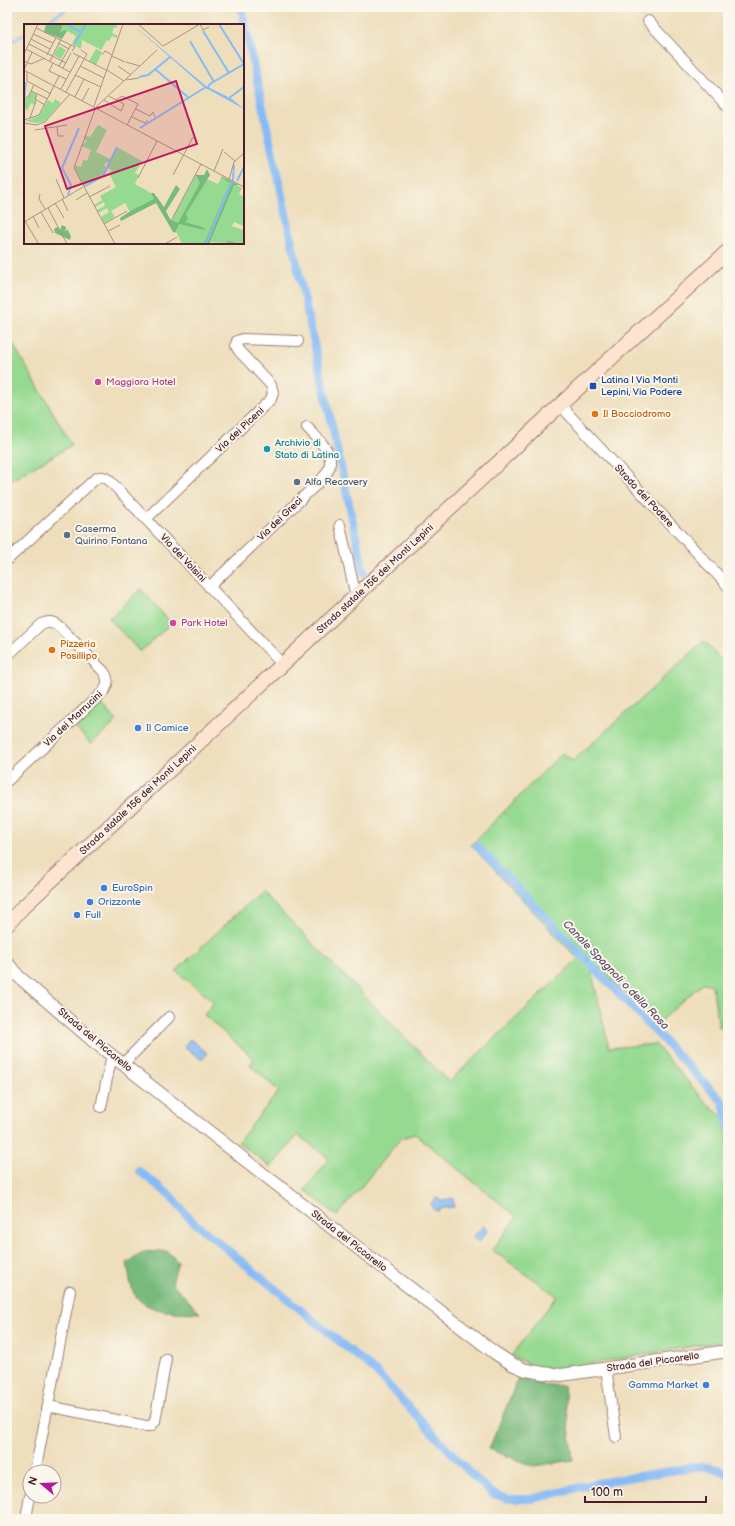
<svg xmlns="http://www.w3.org/2000/svg" width="735" height="1526" font-family="'Balsamiq Sans',sans-serif">
<rect width="100%" height="100%" fill="#fbf7ec"/>
<filter id="ink" filterUnits="userSpaceOnUse"><feTurbulence type="fractalNoise" baseFrequency=".025" numOctaves="2"/><feDisplacementMap in="SourceGraphic" scale="8" xChannelSelector="R" yChannelSelector="G"/><feConvolveMatrix kernelMatrix="1 2 1 2 8 2 1 2 1" color-interpolation-filters="sRGB"/></filter>
<filter id="wash" filterUnits="userSpaceOnUse"><feTurbulence type="fractalNoise" baseFrequency=".012" numOctaves="4" result="noise"/><feDisplacementMap in="SourceGraphic" scale="16" xChannelSelector="R" yChannelSelector="G"/><feGaussianBlur stdDeviation="0.9" result="paint"/><feColorMatrix in="noise" values="0 0 0 0 0 0 0 0 0 0 0 0 0 0 0 0 0 1.4 0 .05"/><feComposite in="paint" operator="in"/></filter>
<g filter="url(#wash)">
<rect width="100%" height="100%" fill="#eedebc"/>
<!-- green -->
<g fill="#96da91" stroke="#707c5e">
<polygon points="13,344 72,445 8,482 7,480 7,348"/>
<polygon points="141,589 171,623 140,652 109,618"/>
<polygon points="704,641 728,668 728,1026 719,1027 712,985 703,983 659,1022 621,989 600,967 592,974 609,1048 655,1044 708,1105 724,1118 728,1142 728,1340 578,1366 555,1369 533,1366 511,1356 557,1296 492,1250 517,1217 415,1134 401,1138 337,1216 305,1190 329,1159 298,1135 271,1167 238,1142 279,1091 250,1065 254,1059 204,1015 214,1002 176,971 261,891 449,1082 578,959 471,845 562,753 573,761"/>
<polygon points="99,701 117,721 91,744 73,725"/>
</g>
<!-- forest -->
<g fill="#78ba7b" stroke="#616c53">
<path d="M 167,1251 L 178,1262 L 172,1283 L 200,1313 C 180,1312 145,1314 134,1293 C 130,1286 129,1271 127,1263 L 144,1252 Z"/>
<polygon points="519,1376 538,1384 564,1386 573,1460 534,1466 489,1449"/>
</g>
<!-- water -->
<g fill="#87bbf5" stroke="#686d90">
<polygon points="190,1039 207,1053 202,1060 184,1046"/>
<path d="M 436,1198 L 442,1200 L 453,1198 L 454,1207 L 443,1208 L 438,1211 C 433,1211 431,1207 431,1203 Z"/>
<polygon points="483,1226 488,1230 479,1242 473,1237"/>
</g>
<g fill="none" stroke-linecap="round" stroke-linejoin="round">
<!-- stream -->
<g stroke="#87bbf5" stroke-width="2.5">
<polyline points="40,25 70,7"/>
<polyline points="7,44 25,34"/>
</g>
<!-- canal -->
<g stroke="#87bbf5" stroke-width="8">
<polyline points="241,7 364,573"/>
<polyline points="477,846 723,1102 728,1125"/>
<polyline points="139,1171 170,1195 189,1218 375,1371 475,1478 493,1494 508,1499 532,1499 597,1483 700,1466 717,1469 728,1474"/>
</g>
</g>
</g>
<g filter="url(#ink)">
<g fill="none" stroke-linecap="round" stroke-linejoin="round">
<defs>
<g id="minor">
<polyline points="648,21 728,107"/>
<polyline points="560,405 728,586"/>
<polyline points="146,519 271,399 273,393 271,385 239,351 236,346 237,341 243,339 298,341"/>
<polyline points="340,525 356,597"/>
<path d="M 7,560 L 94,480 C 100,475 105,476 111,482 L 283,665"/>
<path d="M 209,587 L 320,481 C 343,459 322,444 307,427"/>
<path d="M 7,656 L 41,624 C 49,620 54,622 60,627 L 104,672 C 109,679 108,686 103,692 L 7,781"/>
<polyline points="123,1064 169,1017"/>
<polyline points="101,1107 112,1055"/>
<polyline points="606,1368 616,1437"/>
<polyline points="48,1406 146,1426 151,1426 155,1421 166,1359"/>
<polyline points="35,1472 70,1291"/>
<polyline points="26,1519 30,1496"/>
</g>
<polyline id="tertiary" points="7,963 18,976 92,1040 350,1242 495,1353 512,1364 526,1370 543,1373 561,1375 728,1351"/>
<polyline id="secondary" points="7,925 22,908 560,405 728,251"/>
</defs>
<!-- minor casing -->
<use href="#minor" stroke="#9c7e74" stroke-width="12"/>
<!-- tertiary casing -->
<use href="#tertiary" stroke="#9c7e74" stroke-width="14"/>
<!-- secondary casing -->
<use href="#secondary" stroke="#9c7e74" stroke-width="16"/>
<!-- minor -->
<use href="#minor" stroke="#fff" stroke-width="10"/>
<!-- tertiary -->
<use href="#tertiary" stroke="#fff" stroke-width="12"/>
<!-- secondary -->
<use href="#secondary" stroke="#fde4d1" stroke-width="14"/>
</g>
</g>
<!-- markers -->
<g fill="#d1479c" stroke="#fbf7ec" stroke-width="1.5">
<circle cx="98" cy="382" r="4"/>
<circle cx="173" cy="623" r="4"/>
</g>
<rect fill="#1a4fb4" stroke="#fbf7ec" stroke-width="1.5" x="589" y="382" width="8" height="8" rx="2"/>
<g fill="#e8710a" stroke="#fbf7ec" stroke-width="1.5">
<circle cx="595" cy="414" r="4"/>
<circle cx="52" cy="650" r="4"/>
</g>
<circle fill="#0f9aa8" stroke="#fbf7ec" stroke-width="1.5" cx="267" cy="449" r="4"/>
<g fill="#5c6f8a" stroke="#fbf7ec" stroke-width="1.5">
<circle cx="297" cy="482" r="4"/>
<circle cx="67" cy="535" r="4"/>
</g>
<g fill="#3f7fe0" stroke="#fbf7ec" stroke-width="1.5">
<circle cx="138" cy="728" r="4"/>
<circle cx="104" cy="888" r="4"/>
<circle cx="90" cy="902" r="4"/>
<circle cx="77" cy="915" r="4"/>
<circle cx="706" cy="1385" r="4"/>
</g>
<g text-anchor="middle" dominant-baseline="central" stroke-width="4" stroke-linejoin="round" paint-order="stroke">
<!-- transit labels -->
<g font-size="10" fill="#164399" stroke="#fbf7ec" text-anchor="start">
<text x="601" y="380">Latina | Via Monti<tspan x="601" dy="12">Lepini, Via Podere</tspan></text>
</g>
<!-- hotel labels -->
<g font-size="10" fill="#b23c85" stroke="#fbf7ec" text-anchor="start">
<text x="106" y="382">Maggiora Hotel</text>
<text x="181" y="623">Park Hotel</text>
</g>
<!-- food labels -->
<g font-size="10" fill="#c56008" stroke="#fbf7ec" text-anchor="start">
<text x="603" y="414">Il Bocciodromo</text>
<text x="60" y="644">Pizzeria<tspan x="60" dy="12">Posillipo</tspan></text>
</g>
<!-- street labels -->
<g font-size="10" fill="#4a1f2b" stroke="#fbf7ec">
<text transform="translate(240 430) rotate(-43)">Via dei Piceni</text>
<text transform="translate(644 496) rotate(47)">Strada del Podere</text>
<text transform="translate(280 519) rotate(-44)">Via dei Greci</text>
<text transform="translate(183 558) rotate(47)">Via dei Volsini</text>
<text transform="translate(375 579) rotate(-43)">Strada statale 156 dei Monti Lepini</text>
<text transform="translate(73 719) rotate(-43)">Via dei Marrucini</text>
<text transform="translate(138 800) rotate(-43)">Strada statale 156 dei Monti Lepini</text>
<text transform="translate(95 1040) rotate(40)">Strada del Piccarello</text>
<text transform="translate(349 1241) rotate(38)">Strada del Piccarello</text>
<text transform="translate(653 1362) rotate(-8)">Strada del Piccarello</text>
</g>
<!-- culture labels -->
<g font-size="10" fill="#0d838f" stroke="#fbf7ec" text-anchor="start">
<text x="275" y="443">Archivio di<tspan x="275" dy="12">Stato di Latina</tspan></text>
</g>
<!-- service labels -->
<g font-size="10" fill="#4e5e75" stroke="#fbf7ec" text-anchor="start">
<text x="305" y="482">Alfa Recovery</text>
<text x="75" y="529">Caserma<tspan x="75" dy="12">Quirino Fontana</tspan></text>
</g>
<!-- shop labels -->
<g font-size="10" fill="#366cbe" stroke="#fbf7ec" text-anchor="start">
<text x="146" y="728">Il Camice</text>
<text x="112" y="888">EuroSpin</text>
<text x="98" y="902">Orizzonte</text>
<text x="85" y="915">Full</text>
<text x="698" y="1385" text-anchor="end">Gamma Market</text>
</g>
<!-- water labels -->
<g font-size="11" font-style="italic" fill="#5c4e68" stroke="#fbf7ec">
<text transform="translate(616 975) rotate(46)">Canale Spagnoli o della Rosa</text>
</g>
</g>
<!-- overview -->
<g transform="translate(24 24)">
<rect width="220" height="220" fill="#eedebc"/>
<path d="M 39,0 L 92,0 L 93,4 L 90,3 L 88,9 L 94,12 L 93,14 L 88,12 L 85,17 L 83,16 L 77,26 L 58,16 L 57,25 L 48,20 L 52,12 L 41,6 L 36,9 ZM 35,22 L 42,26 L 37,35 L 30,31 ZM 72,25 L 78,28 L 72,41 L 65,37 ZM 7,68 L 13,70 L 12,77 L 10,81 L 7,79 L 3,87 L 0,82 L 0,71 L 4,73 ZM 31,75 L 37,79 L 21,97 L 13,99 L 1,97 L 15,92 L 24,76 L 29,79 ZM 74,101 L 83,106 L 72,128 L 86,135 L 93,123 L 118,137 L 111,149 L 115,151 L 111,160 L 127,169 L 131,175 L 106,188 L 101,179 L 87,187 L 91,193 L 80,199 L 77,193 L 85,188 L 83,184 L 74,189 L 73,186 L 81,182 L 80,178 L 71,183 L 70,181 L 78,176 L 76,172 L 92,163 L 85,149 L 88,147 L 84,144 L 86,137 L 80,140 L 82,144 L 77,152 L 60,162 L 51,145 L 50,141 L 57,143 L 59,136 L 63,137 L 67,126 L 57,122 L 63,117 L 60,115 L 61,111 L 66,113 ZM 172,150 L 194,160 L 198,152 L 207,157 L 181,220 L 158,220 L 147,197 ZM 209,159 L 218,164 L 215,170 L 220,173 L 220,202 L 210,198 L 208,202 L 220,206 L 220,220 L 184,218 Z" fill="#96da91"/>
<path d="M 22,0 L 39,0 L 36,9 L 40,6 L 43,7 L 38,15 L 20,8 ZM 183,145 L 186,151 L 162,190 L 164,195 L 161,198 L 181,204 L 180,206 L 155,200 L 151,209 L 149,208 L 132,179 L 97,197 L 96,194 L 108,186 L 130,175 L 127,169 L 130,169 L 140,183 L 152,161 L 156,165 L 142,187 L 146,195 L 154,199 L 176,159 L 172,151 L 180,151 ZM 196,152 L 215,161 L 210,161 L 185,220 L 180,220 L 206,159 ZM 38,201 L 42,203 L 41,208 L 43,205 L 47,212 L 46,216 L 31,209 L 30,205 L 33,203 L 36,206 Z" fill="#78ba7b"/>
<path d="M 108,0 L 182,62 L 208,75 L 220,85 L 180,63 Z" fill="#87bbf5"/>
<path fill="none" stroke="#87bbf5" stroke-width="2" d="M 42,0 L 57,8M 195,0 L 220,40M 179,7 L 205,49M 166,17 L 190,58M 50,21 L 62,0M 131,45 L 165,74M 115,53 L 124,51 L 146,33M 183,65 L 186,60 L 220,40M 205,74 L 220,63M 0,75 L 2,58M 116,104 L 182,63M 213,157 L 220,143M 60,163 L 79,152 L 93,123M 44,171 L 47,161 L 38,144 L 55,104M 182,220 L 209,155 L 210,141"/>
<path fill="none" stroke="#ac9282" stroke-width="1" d="M 114,0 L 139,22 L 176,0M 176,0 L 179,6 L 185,3M 12,4 L 51,23 L 48,27M 9,10 L 29,19M 7,15 L 26,25M 34,19 L 45,25M 5,20 L 42,39M 2,25 L 46,48M 49,29 L 82,46M 0,30 L 14,0M 23,31 L 32,14M 78,31 L 81,27 L 88,31M 88,32 L 101,38M 0,37 L 7,40 L 21,34M 26,37 L 37,15M 102,38 L 116,42M 29,39 L 25,47 L 42,55M 35,42 L 47,21M 56,42 L 80,54M 94,42 L 107,51M 39,44 L 47,29M 0,46 L 8,28M 0,46 L 220,163M 83,46 L 100,57M 3,48 L 3,57 L 27,70M 51,51 L 77,63M 102,56 L 115,54M 37,65 L 55,32M 7,67 L 24,75M 42,68 L 63,30 L 57,26M 13,71 L 11,75 L 21,81M 85,72 L 92,76 L 98,72 L 114,80 L 103,101M 4,73 L 10,61M 51,73 L 60,55M 80,76 L 97,87 L 100,80 L 91,75M 58,77 L 65,64M 70,82 L 99,0M 72,83 L 133,26M 71,85 L 50,144 L 91,220M 112,85 L 126,92 L 129,88 L 131,93M 108,93 L 121,99 L 124,96M 6,94 L 12,77M 0,96 L 15,91 L 35,52M 0,99 L 12,101 L 21,98 L 46,70M 33,103 L 34,112 L 40,112M 11,106 L 43,101M 200,128 L 211,137M 190,147 L 199,125M 149,151 L 169,113M 114,154 L 133,117M 32,155 L 40,174M 205,156 L 210,138 L 220,129M 16,170 L 15,175 L 21,185M 65,173 L 86,162M 38,175 L 44,187M 52,176 L 63,169M 31,179 L 40,194M 24,184 L 43,220M 17,188 L 29,209M 9,192 L 15,204M 148,195 L 177,140M 1,197 L 14,219M 0,198 L 59,163M 80,200 L 103,187M 84,207 L 96,201M 141,220 L 153,213M 203,220 L 204,217 L 213,220"/>
<path fill="#c2185b" fill-opacity="0.15" stroke="#c2185b" stroke-width="2" d="M 152,57 L 173,120 L 43,165 L 21,102 Z"/>
<rect width="220" height="220" fill="none" stroke="#4a1f2b" stroke-width="2"/>
</g>
<!-- margin -->
<rect width="735" height="1526" fill="none" stroke="#fbf7ec" stroke-width="24"/>
<!-- north arrow -->
<g transform="translate(42 1484) rotate(289)"><circle r="19" fill="#fbf7ec" stroke="#b4a19f"/>
<path d="M0-3L7 15L0 10L-7 15Z" fill="#b5179e"/>
<text y="-6" font-size="11" font-weight="bold" text-anchor="middle" fill="#4a1f2b">N</text>
</g>
<!-- scale -->
<path d="M585 1496v6h121v-6" fill="none" stroke="#4a1f2b" stroke-width="2"/>
<text x="591" y="1496" font-size="12" fill="#4a1f2b" stroke="#fbf7ec" stroke-width="3" paint-order="stroke">100 m</text>
</svg>
